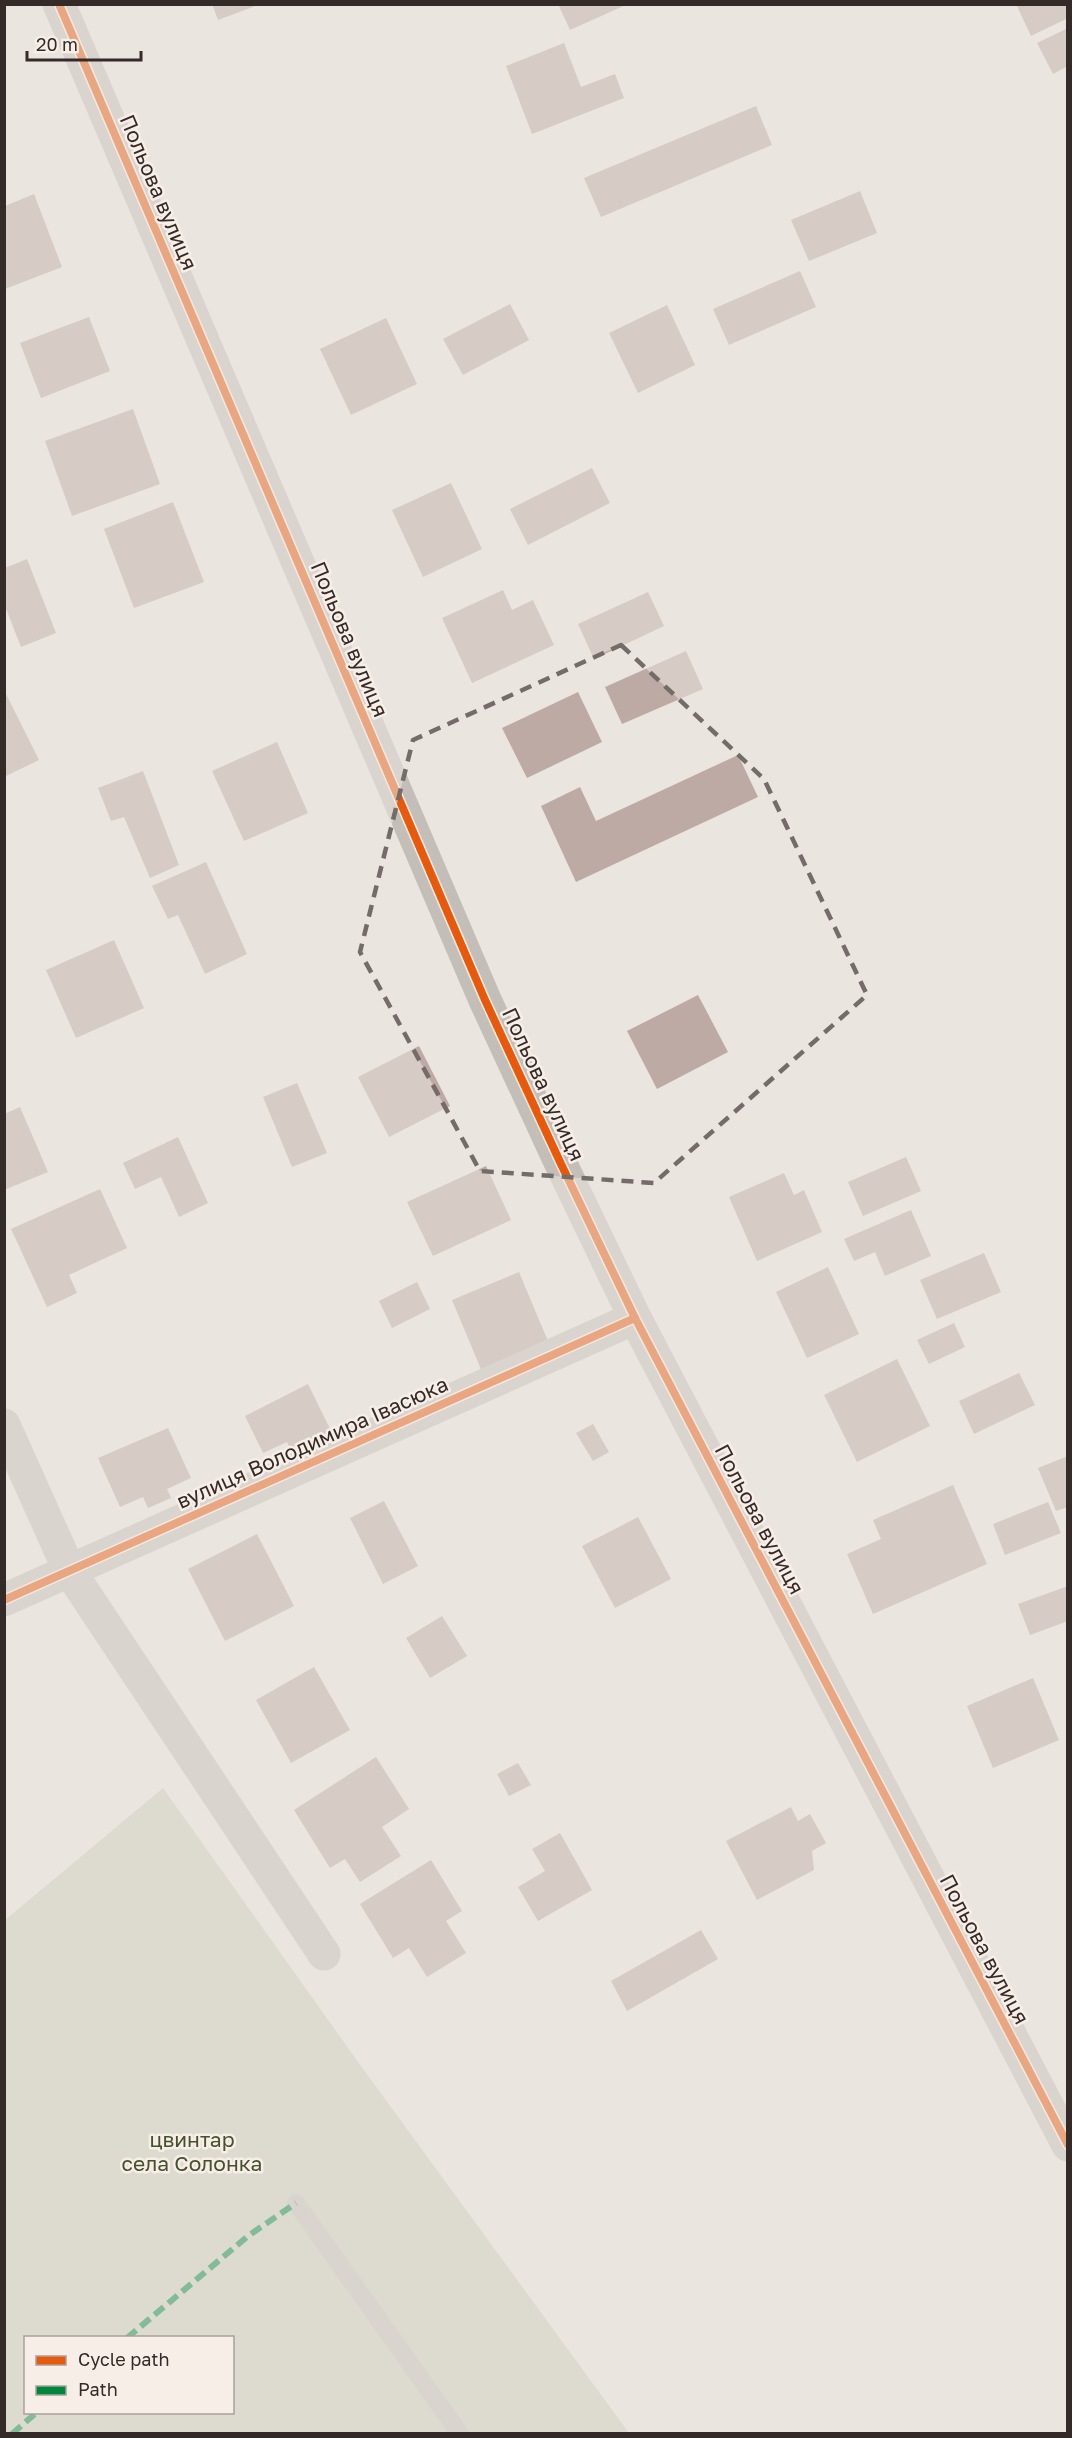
<svg xmlns="http://www.w3.org/2000/svg" width="1072" height="2438" font-family="'Golos Text',sans-serif">
<rect width="100%" height="100%" fill="#ebe5e0"/>
<!-- green -->
<path fill="#cccfbb" fill-rule="evenodd" d="M 163,1788 L 361,2066 L 629,2433 L 5,2434 L 5,1920 ZM 26,2338 L 232,2338 L 232,2412 L 26,2412 Z"/>
<!-- building -->
<g fill="#bdaaa4">
<polygon points="212,4 258,4 258,5 218,20"/>
<polygon points="558,4 628,4 570,30"/>
<polygon points="1016,4 1068,4 1068,18 1031,36"/>
<polygon points="1068,28 1068,66 1053,74 1037,43"/>
<polygon points="564,43 581,87 615,74 624,98 532,134 506,66"/>
<polygon points="756,106 772,145 601,217 584,178"/>
<polygon points="860,191 877,233 809,261 791,220"/>
<polygon points="34,194 62,267 5,289 5,206"/>
<polygon points="800,271 816,307 729,345 713,309"/>
<polygon points="510,304 529,340 463,375 443,339"/>
<polygon points="667,305 695,365 638,393 609,333"/>
<polygon points="89,317 110,371 41,398 20,343"/>
<polygon points="386,318 417,384 351,415 320,349"/>
<polygon points="133,409 160,484 72,516 45,441"/>
<polygon points="592,468 610,503 528,545 510,509"/>
<polygon points="451,483 482,549 423,577 392,510"/>
<polygon points="173,502 204,582 134,608 104,529"/>
<polygon points="27,559 56,633 21,647 5,606 5,568"/>
<polygon points="503,590 512,610 533,600 554,645 472,683 442,618"/>
<polygon points="648,592 664,626 594,659 578,624"/>
<polygon points="686,651 703,689 622,724 605,687"/>
<polygon points="4,690 39,760 6,776 4,773"/>
<polygon points="578,692 602,742 527,778 502,728"/>
<polygon points="277,742 308,813 244,841 212,771"/>
<polygon points="738,755 758,797 576,882 541,806 580,787 596,821"/>
<polygon points="143,771 179,865 150,878 124,817 111,821 98,788"/>
<polygon points="206,862 247,954 205,974 178,915 168,919 152,886"/>
<polygon points="114,940 144,1008 76,1038 46,970"/>
<polygon points="698,995 728,1052 657,1089 627,1031"/>
<polygon points="419,1046 450,1106 389,1137 358,1077"/>
<polygon points="297,1083 327,1153 292,1167 263,1097"/>
<polygon points="20,1107 48,1172 4,1190 4,1114"/>
<polygon points="178,1137 208,1203 179,1217 161,1177 135,1189 123,1163"/>
<polygon points="906,1157 921,1191 863,1216 848,1182"/>
<polygon points="486,1166 511,1220 433,1256 407,1202"/>
<polygon points="784,1173 794,1195 804,1190 822,1232 757,1261 729,1197"/>
<polygon points="100,1189 127,1248 69,1275 77,1293 47,1307 11,1229"/>
<polygon points="911,1210 931,1256 885,1276 875,1252 854,1261 844,1239"/>
<polygon points="984,1253 1001,1292 937,1319 920,1280"/>
<polygon points="828,1267 859,1334 807,1358 776,1292"/>
<polygon points="519,1272 550,1346 483,1374 452,1300"/>
<polygon points="417,1282 430,1309 392,1328 379,1301"/>
<polygon points="954,1323 965,1347 929,1364 917,1340"/>
<polygon points="897,1359 930,1426 857,1462 824,1395"/>
<polygon points="1019,1373 1035,1405 974,1434 959,1401"/>
<polygon points="308,1384 332,1433 292,1453 287,1442 263,1453 245,1416"/>
<polygon points="593,1424 609,1452 593,1461 576,1433"/>
<polygon points="168,1428 191,1478 167,1489 171,1498 148,1508 143,1497 120,1507 98,1458"/>
<polygon points="1068,1456 1068,1507 1056,1511 1038,1468"/>
<polygon points="953,1485 987,1564 873,1614 847,1554 881,1539 873,1520"/>
<polygon points="384,1501 418,1566 383,1584 350,1518"/>
<polygon points="1048,1502 1061,1533 1005,1555 993,1524"/>
<polygon points="638,1517 671,1579 615,1608 582,1546"/>
<polygon points="257,1534 294,1606 225,1641 188,1569"/>
<polygon points="1068,1586 1068,1621 1030,1635 1018,1604"/>
<polygon points="442,1616 467,1656 430,1678 406,1638"/>
<polygon points="314,1667 350,1730 291,1763 256,1700"/>
<polygon points="1033,1678 1059,1740 993,1768 967,1706"/>
<polygon points="376,1757 409,1809 382,1827 401,1856 360,1882 345,1859 330,1868 294,1810"/>
<polygon points="518,1763 531,1785 509,1796 497,1774"/>
<polygon points="791,1807 798,1821 810,1814 826,1843 812,1851 814,1870 757,1900 726,1841"/>
<polygon points="560,1833 592,1890 538,1921 518,1887 545,1871 532,1849"/>
<polygon points="431,1860 462,1911 446,1921 466,1953 427,1977 409,1948 393,1958 360,1904"/>
<polygon points="701,1930 718,1959 627,2011 611,1981"/>
</g>
<g fill="none" stroke-linecap="round" stroke-linejoin="round">
<!-- service -->
<polyline stroke="#c4beb9" stroke-width="18" points="296,2203 460,2434"/>
<!-- minor -->
<g stroke="#c4beb9" stroke-width="33">
<polyline points="59,4 485,1000 561,1164 635,1318 1068,2145"/>
<polyline points="4,1425 69,1570 324,1954"/>
<polyline points="4,1600 635,1318"/>
</g>
<!-- quiet -->
<g stroke="#00873e" stroke-width="6" stroke-dasharray="12 6" stroke-linecap="butt">
<polyline points="127,2338 248,2236 296,2203"/>
<polyline points="12,2434 37,2412"/>
</g>
<defs>
<g id="cycleway">
<polyline points="59,4 485,1000 561,1164 635,1318 1068,2145"/>
<polyline points="4,1600 635,1318"/>
</g>
</defs>
<!-- cycleway casing -->
<use href="#cycleway" stroke="#f7efe7" stroke-width="11"/>
<!-- cycleway -->
<use href="#cycleway" stroke="#e8590c" stroke-width="8"/>
</g>
<!-- marked area -->
<path d="M0 0H1072V2438H0ZM 621,645 L 764,779 L 867,995 L 654,1183 L 480,1171 L 360,952 L 413,740 Z" fill="#ebe5e0" fill-opacity=".55" fill-rule="evenodd"/>
<path fill="none" stroke="#746c68" stroke-width="4.5" stroke-dasharray="12 8" stroke-linejoin="round" d="M 621,645 L 764,779 L 867,995 L 654,1183 L 480,1171 L 360,952 L 413,740 Z"/>
<g text-anchor="middle" dominant-baseline="central" stroke-width="5" stroke-linejoin="round" paint-order="stroke">
<!-- street labels -->
<g font-size="21" fill="#342b28" stroke="#f7efe7">
<text transform="translate(159 192) rotate(67)">Польова вулиця</text>
<text transform="translate(350 639) rotate(67)">Польова вулиця</text>
<text transform="translate(544 1084) rotate(65)">Польова вулиця</text>
<text transform="translate(312 1442) rotate(-24)">вулиця Володимира Івасюка</text>
<text transform="translate(760 1519) rotate(62)">Польова вулиця</text>
<text transform="translate(985 1949) rotate(62)">Польова вулиця</text>
</g>
<!-- park labels -->
<g font-size="21" fill="#45502e" stroke="#f7efe7">
<text x="192" y="2139">цвинтар<tspan x="192" dy="24">села Солонка</tspan></text>
</g>
</g>
<!-- border -->
<rect width="1072" height="2438" fill="none" stroke="#342b28" stroke-width="12"/>
<!-- legend -->
<rect x="24" y="2336" width="210" height="78" fill="#f7efe7" stroke="#a9a19b" stroke-width="1.5"/>
<rect x="36" y="2356" width="30" height="9" fill="#e8590c" stroke="#a9a19b" stroke-width="1.5"/>
<text x="78" y="2366" font-size="18" fill="#342b28">Cycle path</text>
<rect x="36" y="2386" width="30" height="9" fill="#00873e" stroke="#a9a19b" stroke-width="1.5"/>
<text x="78" y="2396" font-size="18" fill="#342b28">Path</text>
<!-- scale -->
<path d="M27 51v9h114v-9" fill="none" stroke="#342b28" stroke-width="3"/>
<text x="36" y="51" font-size="18" fill="#342b28" stroke="#f7efe7" stroke-width="4.5" paint-order="stroke">20 m</text>
</svg>
